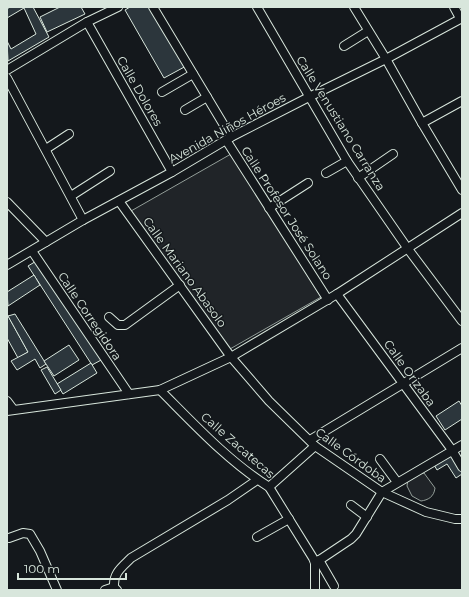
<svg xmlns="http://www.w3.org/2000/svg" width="469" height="597" font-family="Montserrat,sans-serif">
<rect width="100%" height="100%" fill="#14181c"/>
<!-- green -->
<g fill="#202428" stroke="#939e99">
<polygon points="231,154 321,297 230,349 131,211"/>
<path d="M 422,473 L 424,473 L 435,488 C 434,497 428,500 421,501 L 412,496 L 407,486 L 408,479 Z"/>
</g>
<!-- building -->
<g fill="#2c363c" stroke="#d8e6dc">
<polygon points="10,7 33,7 49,37 8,61 7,41 11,49 36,34 24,8 7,18 7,9"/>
<polygon points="60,7 81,7 85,14 47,32 40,17"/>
<polygon points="130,7 153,7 188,65 164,78 125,10"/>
<polygon points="38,260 103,359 92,365 28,266"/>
<polygon points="34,275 40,285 8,306 7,292"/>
<polygon points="7,314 28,352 18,358 7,338"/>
<polygon points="15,314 46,364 40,368 35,359 17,370 11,361 28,352 8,316"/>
<polygon points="69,345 79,360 54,376 44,361"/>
<polygon points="91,363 97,373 63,394 57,384"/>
<polygon points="47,367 61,390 55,394 41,370"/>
<polygon points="459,401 462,406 462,419 445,430 436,416"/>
<polygon points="451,451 462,468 462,474 456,478 447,464 437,470 433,463"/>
</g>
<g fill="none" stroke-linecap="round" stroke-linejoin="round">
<defs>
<g id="minor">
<polyline points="153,7 231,137"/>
<polyline points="257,7 347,161 408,249 462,321"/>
<polyline points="354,7 386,59 422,123 462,190"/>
<polyline points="454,7 460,18"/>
<polyline points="87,22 172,172"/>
<polyline points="344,46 368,31"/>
<polyline points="7,70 87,22 118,7"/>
<polyline points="7,78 83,220"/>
<polyline points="162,92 193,74"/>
<polyline points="185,110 207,97"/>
<polyline points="422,123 462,101"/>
<polyline points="226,140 328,300"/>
<polyline points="46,149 69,134"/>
<polyline points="326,173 347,161"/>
<polyline points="358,178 393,154"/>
<polyline points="71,196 110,171"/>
<polyline points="119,201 231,357 269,401 315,446 382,492 426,512 455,519 462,519"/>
<polyline points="7,202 46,242"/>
<polyline points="269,208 308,183"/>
<polyline points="32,251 129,394"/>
<polyline points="7,265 83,220 172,172 231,137 309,97 386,59 462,18"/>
<polyline points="337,294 452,450 462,467"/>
<polyline points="109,317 118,325 125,325 180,285"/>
<path d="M 160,390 C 194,424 228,461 269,487 L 313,558 L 315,563 L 315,590"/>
<polyline points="7,401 13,409"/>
<polyline points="7,411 160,390 231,357 337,294 462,213"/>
<polyline points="310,440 462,348"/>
<polyline points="380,459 397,482"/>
<polyline points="269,487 315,446"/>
<polyline points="351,505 367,517"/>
<polyline points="257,537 289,519"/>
<polyline points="9,538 23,533 30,534 40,551 57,590"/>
<polyline points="319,560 334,586"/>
<polyline points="315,563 351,539 356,534 382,492 462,445"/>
<polyline points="105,590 114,587"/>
<path d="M 117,590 L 114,587 C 113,573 122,567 131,558 L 228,500 L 257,480"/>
</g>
</defs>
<!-- minor casing -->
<use href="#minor" stroke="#d8e6dc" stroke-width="10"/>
<!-- minor -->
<use href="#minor" stroke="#14181c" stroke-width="8"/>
</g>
<g text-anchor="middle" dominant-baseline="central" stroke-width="3" stroke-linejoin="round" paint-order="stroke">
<!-- street labels -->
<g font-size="12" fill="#d8e6dc" stroke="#14181c">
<text transform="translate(140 91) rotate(60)">Calle Dolores</text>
<text transform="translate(341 123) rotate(58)">Calle Venustiano Carranza</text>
<text transform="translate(227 128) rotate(-29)">Avenida Niños Héroes</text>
<text transform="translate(287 213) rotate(57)">Calle Profesor José Solano</text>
<text transform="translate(185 272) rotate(54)">Calle Mariano Abasolo</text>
<text transform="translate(90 316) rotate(56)">Calle Corregidora</text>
<text transform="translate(410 373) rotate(54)">Calle Orizaba</text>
<text transform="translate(238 445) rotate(41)">Calle Zacatecas</text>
<text transform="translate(351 455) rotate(36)">Calle Córdoba</text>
</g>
</g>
<!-- border -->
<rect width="469" height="597" fill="none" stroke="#d8e6dc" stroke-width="16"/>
<!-- scale -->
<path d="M18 573v6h108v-6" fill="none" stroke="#d8e6dc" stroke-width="2"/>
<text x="24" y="573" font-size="12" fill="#d8e6dc" stroke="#14181c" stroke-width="3" paint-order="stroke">100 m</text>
</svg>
